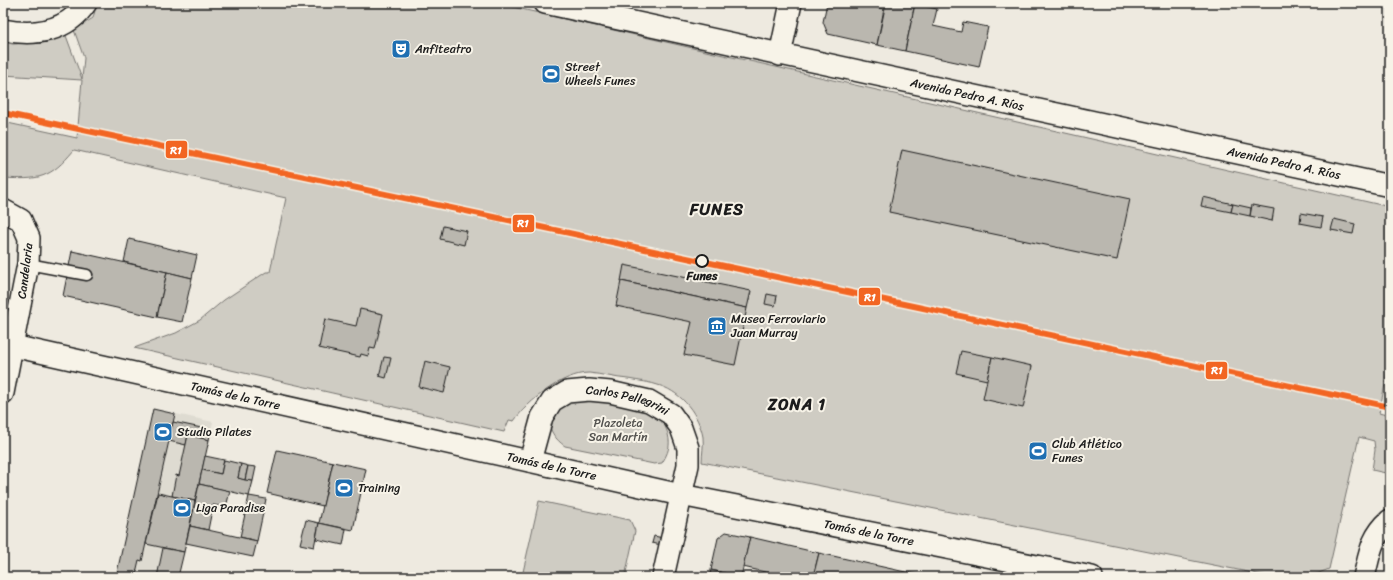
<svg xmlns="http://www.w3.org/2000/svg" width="1393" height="580" font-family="Sriracha,sans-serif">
<rect width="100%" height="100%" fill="#eeeae0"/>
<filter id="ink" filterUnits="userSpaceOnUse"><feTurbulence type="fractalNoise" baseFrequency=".025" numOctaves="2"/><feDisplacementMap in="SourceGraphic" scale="8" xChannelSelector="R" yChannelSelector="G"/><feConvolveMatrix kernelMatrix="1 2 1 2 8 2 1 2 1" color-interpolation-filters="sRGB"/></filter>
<g filter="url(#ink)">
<!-- built -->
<polygon fill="#dedbd1" points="153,409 213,422 178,577 116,577"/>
<!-- green -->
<g fill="#cfccc3" stroke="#767470">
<path d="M 97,3 L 495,3 L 1390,207 L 1390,360 L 1379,413 L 1390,416 L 1390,474 L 1372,470 L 1375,450 L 1374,441 L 1359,437 L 1329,569 L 1309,577 L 1273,577 L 702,462 C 702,454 704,445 703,437 C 699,415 682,393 661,386 C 650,382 639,381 628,379 C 615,378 601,374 589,373 C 563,373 528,401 514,421 L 509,420 L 504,432 L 134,348 L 176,333 L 200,320 L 224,300 L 266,272 L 270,272 L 286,198 L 74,150 C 50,179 39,180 3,178 L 3,122 L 77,138 L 82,80 L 3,75 L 3,42 L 13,44 L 45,42 L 65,33 L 82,79 L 84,58 L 74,30 L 93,18 Z"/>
<path d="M 585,396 C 604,400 643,404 657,416 C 663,420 666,428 668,434 C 671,446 668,453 662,463 L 654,464 L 565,446 C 556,440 547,429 550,417 C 551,413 555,409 557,405 Z"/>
<polygon points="539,501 630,520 635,531 625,577 545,577 523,572"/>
</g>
<!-- building -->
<g fill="#bab7af" stroke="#1c1c1c">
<polygon points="827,3 854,3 884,9 877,45 828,34 823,22"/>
<polygon points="886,3 915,3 905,51 877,45"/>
<polygon points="915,4 937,9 933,26 961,32 963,22 988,27 979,67 905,51"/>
<polygon points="902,150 1130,199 1117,260 889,212"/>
<polygon points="1203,197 1233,204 1231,212 1201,206"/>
<polygon points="1233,204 1251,208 1250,216 1231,212"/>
<polygon points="1252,205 1274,209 1272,221 1250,216"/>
<polygon points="1301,213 1323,217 1321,227 1300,223"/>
<polygon points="1334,219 1355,224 1353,234 1331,230"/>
<polygon points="443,226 467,231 464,245 440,239"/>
<polygon points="129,239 197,255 192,278 124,262"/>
<polygon points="72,251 167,272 157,317 63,296"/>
<polygon points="624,265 751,291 747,308 621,281"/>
<polygon points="167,272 192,278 182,322 157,317"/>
<polygon points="621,281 747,308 735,365 684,355 692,322 616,306"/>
<polygon points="767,294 777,296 775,306 765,304"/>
<polygon points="360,309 383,314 375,349 370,348 368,356 361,354 360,357 319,348 325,319 356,326"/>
<polygon points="961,351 992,357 987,380 956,373"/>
<polygon points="384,357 391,358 386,378 379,376"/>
<polygon points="992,357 1032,366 1023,408 983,399"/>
<polygon points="425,361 450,367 444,393 419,387"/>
<polygon points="153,409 175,414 142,561 139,560 135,577 116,577"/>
<polygon points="173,422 211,430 209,440 188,435 186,445 169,441"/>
<polygon points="188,435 209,440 195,501 172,496 176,475 179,476"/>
<polygon points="277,450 333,462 323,506 267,493"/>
<polygon points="205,456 224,460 221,474 202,470"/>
<polygon points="224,460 241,464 238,478 253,481 249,496 199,484 202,470 221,474"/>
<polygon points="333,462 366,469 353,530 319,523"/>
<polygon points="241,464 248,466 245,480 238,478"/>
<polygon points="248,466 256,467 253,481 245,480"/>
<polygon points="199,484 230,491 226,507 213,505 208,530 190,526"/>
<polygon points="158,493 195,501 184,552 146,544"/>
<polygon points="249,496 266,499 257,541 240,537"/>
<polygon points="306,520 319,523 314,547 300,544"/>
<polygon points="319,523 346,529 343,545 316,539"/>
<polygon points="190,526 257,541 253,557 186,543"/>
<polygon points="726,532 750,537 741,577 711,570 718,538"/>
<polygon points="654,536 663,538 661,545 652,543"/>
<polygon points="750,537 819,553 813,577 787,577 743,567"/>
<polygon points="163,548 184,552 178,577 157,577"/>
<polygon points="819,553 833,556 928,577 813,577"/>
<polygon points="711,570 741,577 709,577"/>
</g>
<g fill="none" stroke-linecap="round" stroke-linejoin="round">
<defs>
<polyline id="lane" points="28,264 87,275"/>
<g id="street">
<path id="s1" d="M 545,3 L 1390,186"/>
<path d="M 3,30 C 35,36 67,32 86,3"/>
<polyline points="780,55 791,3"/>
<polyline points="3,210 21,220 29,238 28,264 3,393"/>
<path id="s2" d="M 13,346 L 681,495 L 1092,577"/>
<path id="s3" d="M 530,461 L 542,417 L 552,401 L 567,392 L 589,390 L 610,392 L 649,401 L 671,414 L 681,428 L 688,448 L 688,465 L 663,577"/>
<path d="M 1364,577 C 1370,553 1371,537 1390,520"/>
</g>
</defs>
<!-- lane casing -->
<use href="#lane" stroke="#1c1c1c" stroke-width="13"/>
<!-- street casing -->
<use href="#street" stroke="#1c1c1c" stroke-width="24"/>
<!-- lane -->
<use href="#lane" stroke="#f7f3e8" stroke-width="10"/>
<!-- street -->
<use href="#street" stroke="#f7f3e8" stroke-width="21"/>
<defs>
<polyline id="rail-1" points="3,113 1390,407"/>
</defs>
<!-- rail-1 casing -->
<use href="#rail-1" stroke="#f7f3e8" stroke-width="9"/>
<!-- rail-1 -->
<use href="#rail-1" stroke="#f26522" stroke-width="6"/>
</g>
</g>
<!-- icons -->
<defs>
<symbol id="theatre-square" viewBox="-11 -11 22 22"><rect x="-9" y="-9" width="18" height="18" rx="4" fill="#1f6fb2" stroke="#f7f3e8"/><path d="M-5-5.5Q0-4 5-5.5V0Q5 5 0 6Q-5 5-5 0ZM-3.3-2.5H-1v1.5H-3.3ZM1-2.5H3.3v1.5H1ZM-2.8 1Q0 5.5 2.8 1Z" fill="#fff"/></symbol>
<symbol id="stadium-square" viewBox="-11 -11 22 22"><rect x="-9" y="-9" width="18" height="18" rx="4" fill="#1f6fb2" stroke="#f7f3e8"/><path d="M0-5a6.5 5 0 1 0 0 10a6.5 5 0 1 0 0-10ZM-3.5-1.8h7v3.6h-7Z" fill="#fff"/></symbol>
<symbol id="museum-square" viewBox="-11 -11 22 22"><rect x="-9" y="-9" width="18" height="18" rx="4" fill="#1f6fb2" stroke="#f7f3e8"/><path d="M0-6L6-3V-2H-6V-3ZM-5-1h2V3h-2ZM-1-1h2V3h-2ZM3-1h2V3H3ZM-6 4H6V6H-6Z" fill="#fff"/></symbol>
</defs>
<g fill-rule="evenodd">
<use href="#theatre-square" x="390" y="38" width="22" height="22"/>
<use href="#stadium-square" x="540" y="63" width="22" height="22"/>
<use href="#museum-square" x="706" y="315" width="22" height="22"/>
<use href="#stadium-square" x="152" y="421" width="22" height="22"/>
<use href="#stadium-square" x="1027" y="440" width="22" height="22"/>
<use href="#stadium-square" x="333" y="477" width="22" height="22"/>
<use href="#stadium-square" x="171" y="497" width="22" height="22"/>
</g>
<!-- markers -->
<circle fill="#f7f3e8" stroke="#1c1c1c" stroke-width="2" cx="702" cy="261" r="6"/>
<g text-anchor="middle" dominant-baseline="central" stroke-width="4" stroke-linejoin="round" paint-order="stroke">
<!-- poi labels -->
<g font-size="12" fill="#1c1c1c" stroke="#f7f3e8" text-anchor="start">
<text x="415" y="49">Anfiteatro</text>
<text x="565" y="67">Street<tspan x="565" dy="14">Wheels Funes</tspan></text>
<text x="731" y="319">Museo Ferroviario<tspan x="731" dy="14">Juan Murray</tspan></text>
<text x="177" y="432">Studio Pilates</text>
<text x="1052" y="444">Club Atlético<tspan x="1052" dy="14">Funes</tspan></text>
<text x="358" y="488">Training</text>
<text x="196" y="508">Liga Paradise</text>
</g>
<!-- street labels -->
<g font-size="12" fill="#1c1c1c" stroke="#f7f3e8">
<text stroke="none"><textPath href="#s1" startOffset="432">Avenida Pedro A. Ríos</textPath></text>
<text stroke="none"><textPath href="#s1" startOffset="756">Avenida Pedro A. Ríos</textPath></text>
<text transform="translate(25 271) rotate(-83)">Candelaria</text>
<text stroke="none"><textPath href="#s2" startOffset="228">Tomás de la Torre</textPath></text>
<text stroke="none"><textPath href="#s3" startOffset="144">Carlos Pellegrini</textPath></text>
<text stroke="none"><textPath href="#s2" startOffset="552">Tomás de la Torre</textPath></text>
<text stroke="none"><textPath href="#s2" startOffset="876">Tomás de la Torre</textPath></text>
</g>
<!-- stop labels -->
<g font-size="12" font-weight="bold" fill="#1c1c1c" stroke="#f7f3e8">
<text x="702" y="276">Funes</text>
</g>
<!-- park labels -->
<g font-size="12" fill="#52514e" stroke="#f7f3e8">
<text x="618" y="423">Plazoleta<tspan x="618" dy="14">San Martín</tspan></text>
</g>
<!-- district labels -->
<g font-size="16" font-weight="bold" letter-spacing="1" fill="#1c1c1c" stroke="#f7f3e8">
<text x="717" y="209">FUNES</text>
<text x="797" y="404">ZONA 1</text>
</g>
</g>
<g stroke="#f7f3e8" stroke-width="1.5">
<rect x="165" y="140" width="23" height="19" rx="4" fill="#f26522"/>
<rect x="512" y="214" width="23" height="19" rx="4" fill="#f26522"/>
<rect x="858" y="287" width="23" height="19" rx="4" fill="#f26522"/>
<rect x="1205" y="361" width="23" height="19" rx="4" fill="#f26522"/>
</g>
<g font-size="11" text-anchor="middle" font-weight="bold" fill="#fff">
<text x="176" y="154">R1</text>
<text x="523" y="227">R1</text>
<text x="870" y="301">R1</text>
<text x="1217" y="374">R1</text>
</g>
<!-- margin -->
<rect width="1393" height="580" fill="none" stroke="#f7f3e8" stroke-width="16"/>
<rect x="8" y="8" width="1377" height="564" fill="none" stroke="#1c1c1c" stroke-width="1.5" filter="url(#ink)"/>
</svg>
